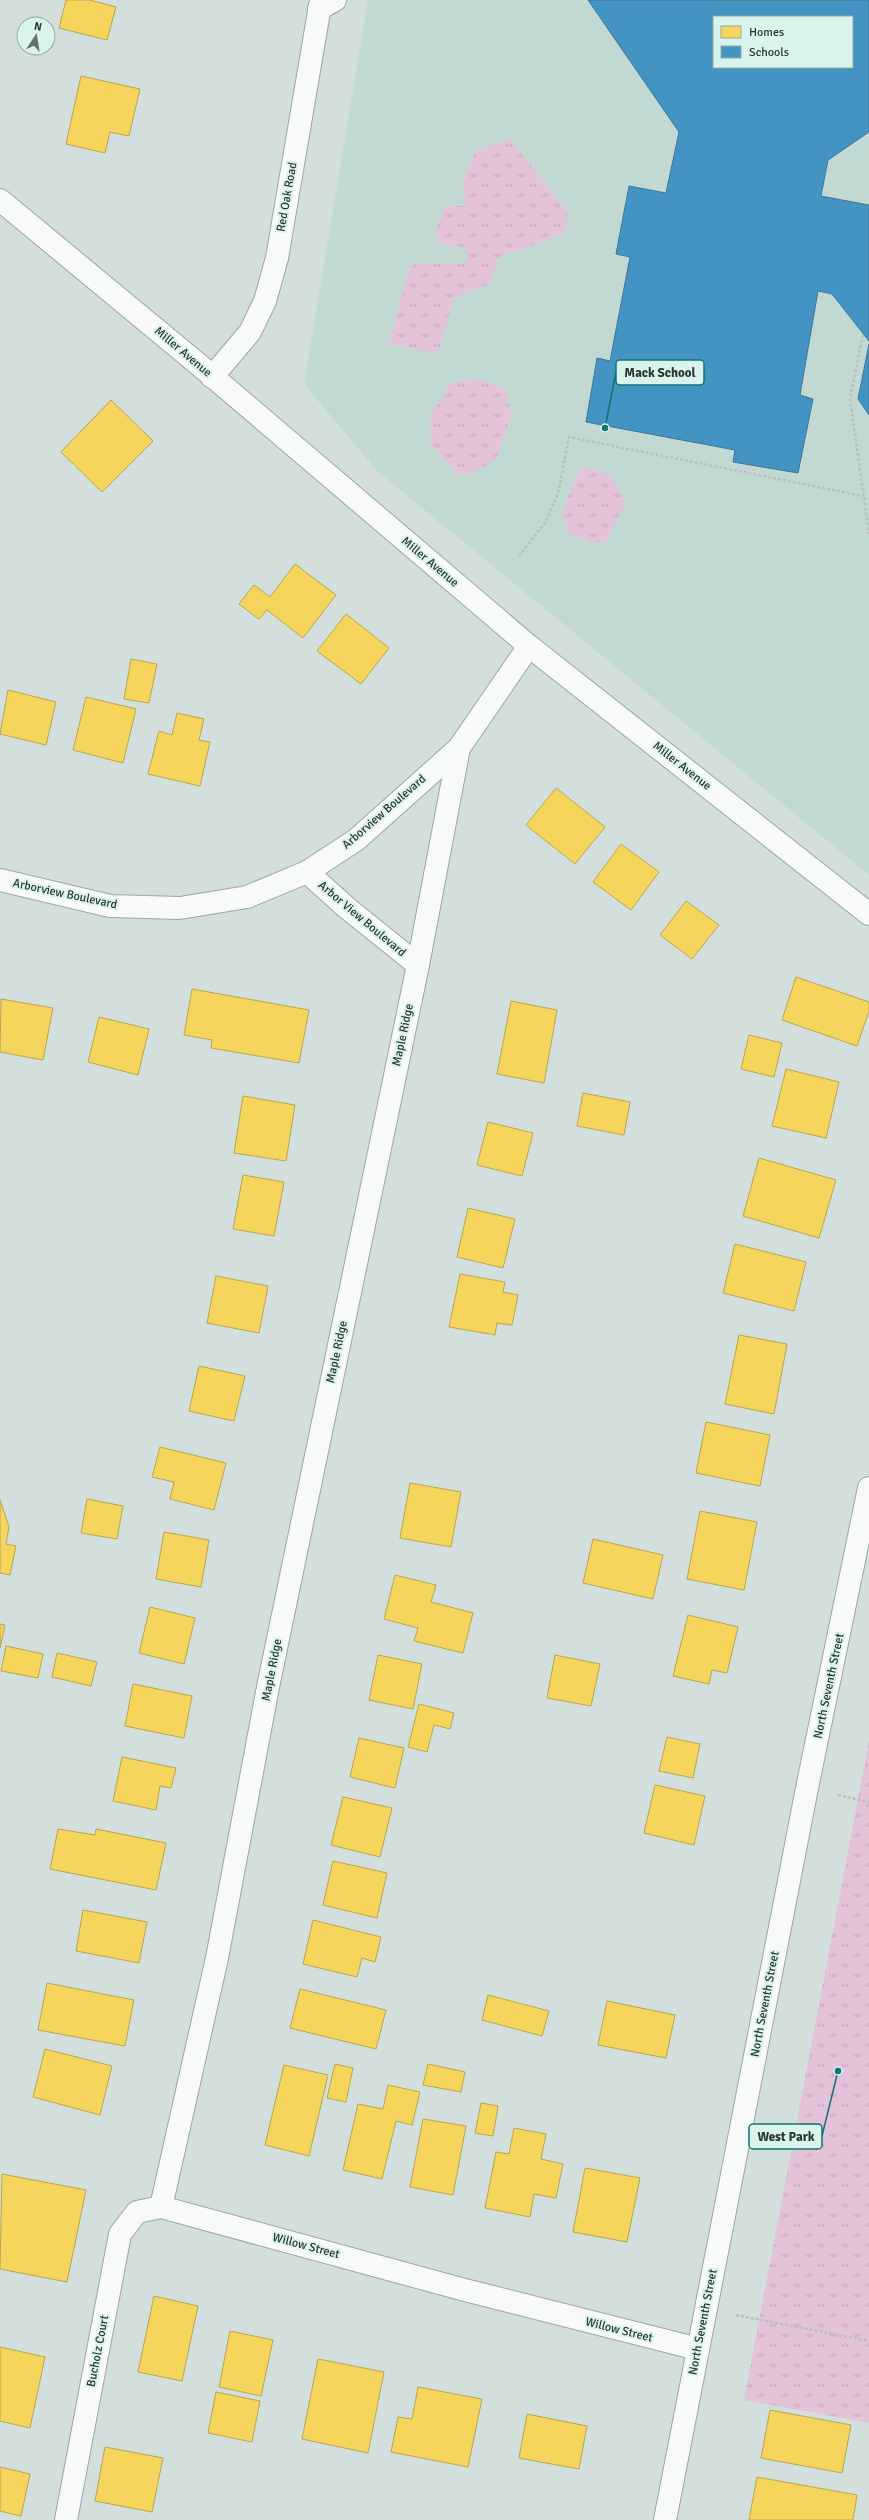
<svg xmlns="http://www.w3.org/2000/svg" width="869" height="2520" font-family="Signika,sans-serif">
<defs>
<pattern id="park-tufts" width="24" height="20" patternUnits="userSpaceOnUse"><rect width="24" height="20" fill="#e4c2da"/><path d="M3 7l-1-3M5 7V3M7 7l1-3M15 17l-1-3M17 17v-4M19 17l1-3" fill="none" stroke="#c4a7bc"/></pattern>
</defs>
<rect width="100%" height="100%" fill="#d3dfdc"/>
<!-- built -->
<path fill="#c2d9d3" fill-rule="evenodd" d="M 368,0 L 869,0 L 869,875 L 377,471 L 304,384 ZM 714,17 L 852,17 L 852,67 L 714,67 Z"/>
<!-- park -->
<g fill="url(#park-tufts)">
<polygon points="510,139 568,212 565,233 498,257 490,284 454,297 438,354 389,344 408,271 414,264 466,264 468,248 442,245 435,232 446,206 465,206 464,182 475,151"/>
<polygon points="476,379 506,389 511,416 496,459 474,473 457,474 431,444 431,415 451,384"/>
<polygon points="582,467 608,473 626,502 605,543 592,542 568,533 562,515 568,496"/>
<polygon points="869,1741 869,2423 744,2400"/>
</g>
<!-- homes -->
<g fill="#f6d55c" stroke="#b9a550">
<polygon points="66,0 90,0 116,7 107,40 59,28"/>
<polygon points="81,76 140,89 129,136 110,132 105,153 66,144"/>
<polygon points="111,400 153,441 102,492 61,452"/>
<polygon points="295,564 336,595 303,638 267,610 259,619 239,604 254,585 270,597"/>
<polygon points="346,614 389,648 361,684 317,651"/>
<polygon points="131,659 157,664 149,703 124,699"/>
<polygon points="8,690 56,702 46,745 0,734"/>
<polygon points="86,697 136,709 123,763 73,750"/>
<polygon points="177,713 204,719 199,740 210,742 200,786 148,774 159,731 172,735"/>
<polygon points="556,788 605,827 575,864 526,825"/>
<polygon points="621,844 659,872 631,910 593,882"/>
<polygon points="686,901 719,925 692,959 660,935"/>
<polygon points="796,977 869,1002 869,1011 857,1046 782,1020"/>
<polygon points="192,989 309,1010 299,1063 211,1048 212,1040 184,1035"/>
<polygon points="1,999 53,1008 43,1060 0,1052"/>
<polygon points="511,1001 557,1010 544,1083 497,1074"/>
<polygon points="99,1017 149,1029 138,1075 88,1062"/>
<polygon points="749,1035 782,1043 774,1077 741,1069"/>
<polygon points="786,1069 839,1082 826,1138 772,1126"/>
<polygon points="583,1093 630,1102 624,1135 577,1126"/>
<polygon points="243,1096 295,1105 286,1161 234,1153"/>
<polygon points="488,1122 533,1133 522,1176 477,1165"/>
<polygon points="759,1158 836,1180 819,1238 743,1216"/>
<polygon points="243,1175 284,1182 274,1236 233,1229"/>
<polygon points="468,1208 515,1219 503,1268 457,1257"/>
<polygon points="735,1244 806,1262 794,1311 723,1293"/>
<polygon points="460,1274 505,1282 503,1292 518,1295 512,1325 497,1323 495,1335 449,1327"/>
<polygon points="216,1276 268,1286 259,1333 207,1323"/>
<polygon points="739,1335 787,1344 774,1414 725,1404"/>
<polygon points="199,1366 245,1376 234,1421 189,1411"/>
<polygon points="706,1422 770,1435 760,1486 696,1473"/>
<polygon points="160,1447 226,1463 214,1510 170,1499 174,1482 152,1477"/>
<polygon points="410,1483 461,1492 451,1547 400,1538"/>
<polygon points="87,1499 123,1506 117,1539 81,1533"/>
<polygon points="0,1500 9,1527 6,1544 16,1546 10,1575 0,1573"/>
<polygon points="700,1511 757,1522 744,1590 687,1579"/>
<polygon points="164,1532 209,1540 201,1587 156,1579"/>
<polygon points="593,1539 663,1555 653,1599 583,1583"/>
<polygon points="395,1575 436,1585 431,1602 473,1613 463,1653 414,1641 418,1628 384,1619"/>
<polygon points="150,1607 195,1618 184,1664 139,1653"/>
<polygon points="688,1615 738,1627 727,1673 712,1670 709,1684 673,1676"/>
<polygon points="0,1624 5,1625 0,1648"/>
<polygon points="6,1646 43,1654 38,1678 1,1671"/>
<polygon points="57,1653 97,1662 91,1686 52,1677"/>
<polygon points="378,1655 422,1664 413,1709 369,1700"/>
<polygon points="555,1655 600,1664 591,1706 547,1698"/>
<polygon points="133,1684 192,1696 184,1738 125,1726"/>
<polygon points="419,1704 454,1713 450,1729 434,1725 427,1752 408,1747"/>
<polygon points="667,1737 700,1744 693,1778 659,1771"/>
<polygon points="359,1738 404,1748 395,1788 350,1777"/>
<polygon points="122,1757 176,1768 171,1788 160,1786 156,1810 113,1801"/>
<polygon points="655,1785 705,1796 694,1845 644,1833"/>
<polygon points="343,1797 392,1808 380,1857 331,1845"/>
<polygon points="58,1829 95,1835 96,1829 166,1843 156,1890 50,1869"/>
<polygon points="333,1861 387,1873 377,1918 323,1905"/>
<polygon points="83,1910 147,1922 139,1963 76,1951"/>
<polygon points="313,1920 381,1937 375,1962 362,1958 357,1977 303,1964"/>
<polygon points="47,1983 134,2000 125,2046 38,2030"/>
<polygon points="300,1989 386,2010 376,2049 290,2028"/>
<polygon points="488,1995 549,2011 542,2036 482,2020"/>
<polygon points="607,2001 675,2015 666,2058 598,2045"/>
<polygon points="45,2049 112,2066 100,2115 33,2097"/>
<polygon points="335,2064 353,2068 346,2102 327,2098"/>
<polygon points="428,2064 465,2072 461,2092 423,2085"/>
<polygon points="284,2065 328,2075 309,2156 265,2145"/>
<polygon points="388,2085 420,2092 412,2125 396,2121 382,2179 343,2170 358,2104 383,2109"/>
<polygon points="481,2103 498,2106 493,2136 475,2133"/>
<polygon points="423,2119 466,2126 453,2195 410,2187"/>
<polygon points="514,2128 546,2134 541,2159 563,2164 556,2198 534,2194 530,2217 485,2208 496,2152 509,2154"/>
<polygon points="585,2168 640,2178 627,2242 573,2232"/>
<polygon points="2,2174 86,2190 67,2282 0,2269"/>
<polygon points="154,2296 198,2306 182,2381 138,2372"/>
<polygon points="230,2331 273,2340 261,2396 219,2387"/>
<polygon points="0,2347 45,2357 30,2428 0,2421"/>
<polygon points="318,2359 384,2372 368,2453 302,2439"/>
<polygon points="418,2387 482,2399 468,2467 391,2452 398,2417 412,2419"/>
<polygon points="216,2392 260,2401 252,2442 208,2433"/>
<polygon points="770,2410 851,2425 842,2473 761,2458"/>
<polygon points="527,2414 587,2426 579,2469 519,2458"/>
<polygon points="105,2447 163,2458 152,2512 95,2501"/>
<polygon points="0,2467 30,2474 21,2516 0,2511"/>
<polygon points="757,2477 857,2495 853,2520 749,2520"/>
</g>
<!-- schools -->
<g fill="#4393c3" stroke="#3c7798" fill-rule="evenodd">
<path d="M 588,0 L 869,0 L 869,132 L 828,160 L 821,196 L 869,205 L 869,341 L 832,294 L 818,291 L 800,395 L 813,399 L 798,473 L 733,462 L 735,450 L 586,422 L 597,358 L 610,361 L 630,257 L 616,254 L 629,186 L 666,193 L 679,132 ZM 714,17 L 852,17 L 852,67 L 714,67 Z"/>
<polygon points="869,344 869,415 858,399"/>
</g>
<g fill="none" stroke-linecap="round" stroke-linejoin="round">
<defs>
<polyline id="service" points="319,9 335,0"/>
<g id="minor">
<polyline points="212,377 250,332 265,301 277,258 321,0"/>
<polyline points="307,872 347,908 418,965"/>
<polyline points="0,880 110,906 180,908 247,897 307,872 356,840 459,748 529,646"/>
<polyline points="161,2207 217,1958 268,1687 418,965 459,748"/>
<polyline points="66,2520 120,2234 137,2212 161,2207 465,2290 698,2349"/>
</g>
<polyline id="tertiary" points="665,2520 807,1788 869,1488"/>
<polyline id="secondary" points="0,200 198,364 529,646 869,914"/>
</defs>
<!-- service casing -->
<use href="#service" stroke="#9ca6a3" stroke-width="24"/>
<!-- minor casing -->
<use href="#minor" stroke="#9ca6a3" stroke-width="24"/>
<!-- tertiary casing -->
<use href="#tertiary" stroke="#9ca6a3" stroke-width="24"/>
<!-- secondary casing -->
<use href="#secondary" stroke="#9ca6a3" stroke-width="24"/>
<!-- path -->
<g stroke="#bbbfbe" stroke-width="2.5" stroke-dasharray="3 2" stroke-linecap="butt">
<polyline points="863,335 850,399 869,534"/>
<polyline points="519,556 545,523 558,494 569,437 863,496"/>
<polyline points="838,1795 869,1802"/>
<polyline points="736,2315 869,2341"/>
</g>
<!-- service -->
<use href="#service" stroke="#f8fafa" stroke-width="22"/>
<!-- minor -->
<use href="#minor" stroke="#f8fafa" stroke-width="22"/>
<!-- tertiary -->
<use href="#tertiary" stroke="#f8fafa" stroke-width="22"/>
<!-- secondary -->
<use href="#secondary" stroke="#f8fafa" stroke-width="22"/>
</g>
<g text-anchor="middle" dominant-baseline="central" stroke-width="4" stroke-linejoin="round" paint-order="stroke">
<!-- street labels -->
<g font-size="12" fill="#2c3533" stroke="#daf3ed">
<text transform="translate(287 197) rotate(-80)">Red Oak Road</text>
<text transform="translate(183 352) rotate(40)">Miller Avenue</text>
<text transform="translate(430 562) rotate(40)">Miller Avenue</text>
<text transform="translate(682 766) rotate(38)">Miller Avenue</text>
<text transform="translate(384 812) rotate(-41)">Arborview Boulevard</text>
<text transform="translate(65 894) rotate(12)">Arborview Boulevard</text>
<text transform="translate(362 919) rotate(40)">Arbor View Boulevard</text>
<text transform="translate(403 1035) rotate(-78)">Maple Ridge</text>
<text transform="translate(337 1352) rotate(-78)">Maple Ridge</text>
<text transform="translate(272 1670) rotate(-79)">Maple Ridge</text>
<text transform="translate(829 1686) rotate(-78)">North Seventh Street</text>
<text transform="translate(765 2004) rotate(-79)">North Seventh Street</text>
<text transform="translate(306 2246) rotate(15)">Willow Street</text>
<text transform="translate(703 2322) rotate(-79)">North Seventh Street</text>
<text transform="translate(619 2330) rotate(14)">Willow Street</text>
<text transform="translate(98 2351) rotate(-79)">Bucholz Court</text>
</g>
</g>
<!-- callouts -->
<path fill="none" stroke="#0f766e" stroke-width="1.5" d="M605 428L616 372M838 2071L822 2136"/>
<g fill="#0f766e" stroke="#daf3ed" stroke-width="1.5">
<circle cx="605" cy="428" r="4"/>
<circle cx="838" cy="2071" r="4"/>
</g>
<g fill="#daf3ed" stroke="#0f766e" stroke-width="1.5">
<rect x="616" y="360" width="88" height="25" rx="4"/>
<rect x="749" y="2124" width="73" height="25" rx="4"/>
</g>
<g font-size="13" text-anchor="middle" font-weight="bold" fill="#2c3533">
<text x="660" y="377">Mack School</text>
<text x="786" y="2141">West Park</text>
</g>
<!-- legend -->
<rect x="713" y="16" width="140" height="52" fill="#daf3ed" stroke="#94a7a3"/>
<rect x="721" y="26" width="20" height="12" fill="#f6d55c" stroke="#94a7a3"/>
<text x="749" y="36" font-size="12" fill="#2c3533">Homes</text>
<rect x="721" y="46" width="20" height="12" fill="#4393c3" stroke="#94a7a3"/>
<text x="749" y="56" font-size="12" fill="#2c3533">Schools</text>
<!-- north arrow -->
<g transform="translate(36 36) rotate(12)"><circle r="19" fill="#daf3ed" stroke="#94a7a3"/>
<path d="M0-3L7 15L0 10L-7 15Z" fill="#66706e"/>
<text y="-6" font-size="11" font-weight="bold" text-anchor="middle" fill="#2c3533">N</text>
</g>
</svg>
